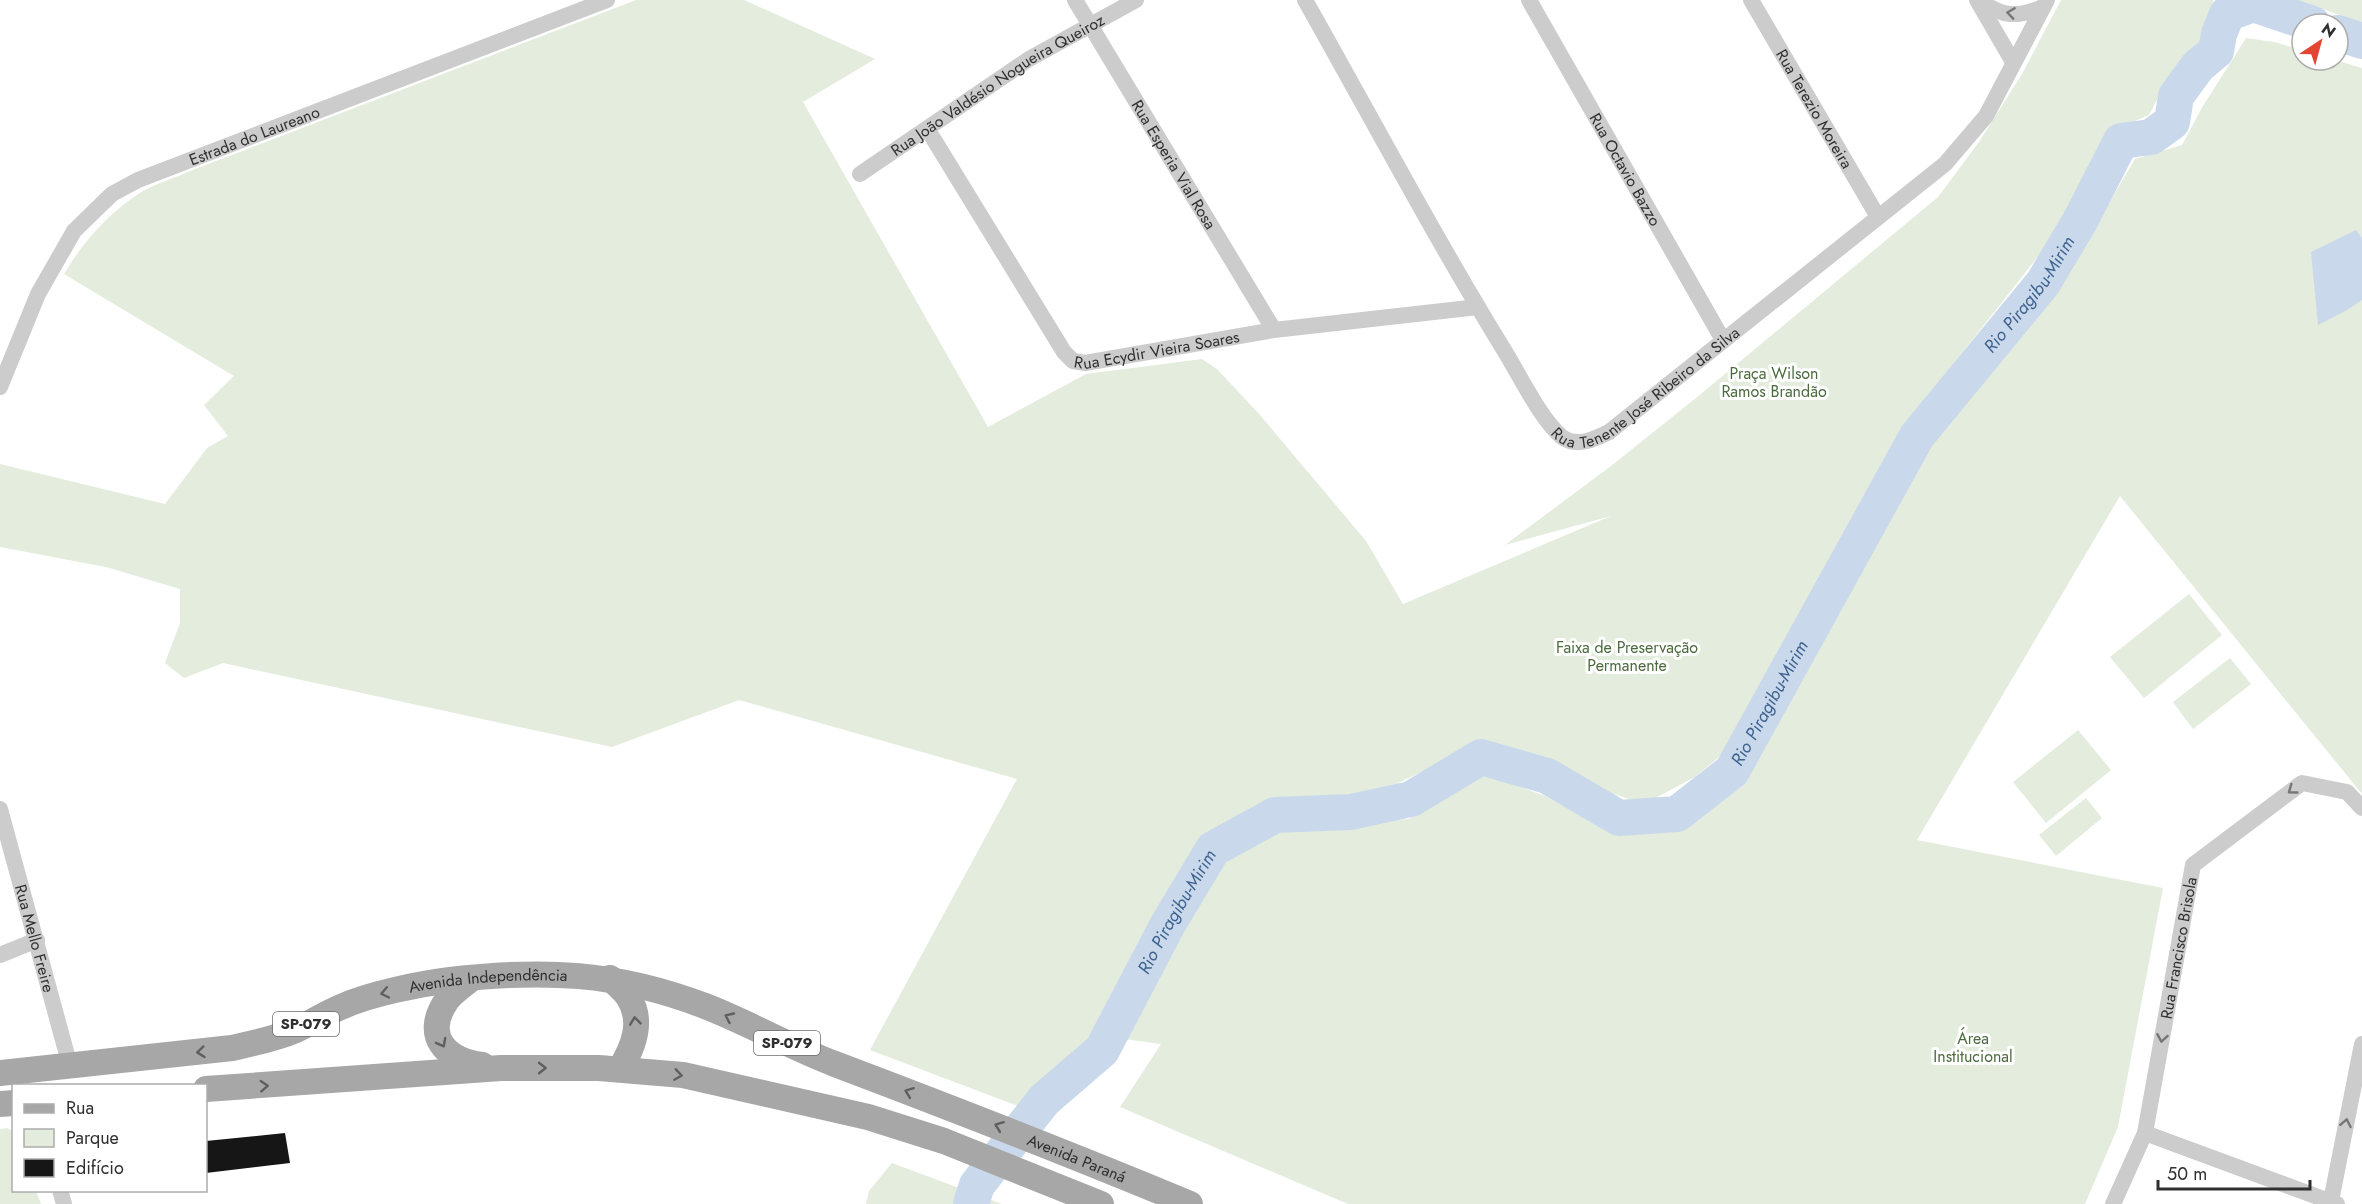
<svg xmlns="http://www.w3.org/2000/svg" width="2362" height="1204" font-family="Jost,sans-serif">
<rect width="100%" height="100%" fill="#fff"/>
<!-- green -->
<g fill="#e3ecdd">
<path d="M 636,0 L 744,0 L 875,59 L 803,102 L 988,427 L 1086,374 L 1202,359 L 1217,369 L 1260,415 L 1366,541 L 1403,604 L 1611,516 L 1505,545 L 1611,466 L 1696,398 L 1938,197 L 1979,142 L 2022,74 L 2061,0 L 2213,0 L 2204,48 L 2164,86 L 2149,115 L 2114,130 L 2058,231 L 1913,415 L 1760,689 L 1731,747 L 1695,777 L 1644,804 L 1589,786 L 1487,745 L 1447,760 L 1381,791 L 1301,801 L 1269,808 L 1207,832 L 1171,889 L 1090,1039 L 1023,1108 L 870,1050 L 1017,779 L 739,700 L 612,747 L 223,663 L 184,678 L 165,663 L 180,623 L 180,589 L 106,567 L 0,547 L 0,464 L 165,504 L 207,448 L 228,436 L 204,405 L 234,376 L 64,274 C 83,242 110,211 143,191 C 157,183 175,178 190,171 Z"/>
<polygon points="2276,0 2362,0 2362,23 2308,4"/>
<polygon points="2246,38 2274,42 2302,50 2302,60 2335,60 2362,68 2362,794 2120,496 1917,840 2163,888 2118,1127 2085,1204 1348,1204 1120,1107 1161,1044 1117,1038 1182,923 1227,856 1280,829 1409,819 1480,772 1545,796 1611,833 1675,830 1723,798 1754,766 1932,444 2070,269 2135,159 2182,145 2203,106"/>
<polygon points="2189,594 2222,635 2144,698 2110,657"/>
<polygon points="2230,658 2251,684 2193,729 2173,702"/>
<polygon points="2078,730 2111,770 2046,823 2013,782"/>
<polygon points="2086,798 2102,818 2056,856 2039,835"/>
<polygon points="7,1128 13,1131 14,1190 36,1191 41,1204 0,1204 0,1129"/>
<polygon points="892,1163 1002,1204 866,1204 869,1191"/>
</g>
<!-- water -->
<polygon fill="#c9d9eb" points="2356,230 2362,238 2362,300 2347,310 2318,325 2311,252"/>
<g fill="none" stroke-linecap="round" stroke-linejoin="round">
<!-- river -->
<g stroke="#c9d9eb" stroke-width="36">
<polyline points="2338,33 2362,41"/>
<path id="s1" d="M 971,1204 L 977,1185 L 1044,1100 L 1102,1050 L 1168,924 L 1213,849 L 1275,815 L 1351,812 L 1411,799 L 1481,757 L 1547,776 L 1619,818 L 1677,814 L 1732,771 L 1917,436 L 2043,283 L 2080,221 L 2121,141 L 2151,137 L 2172,122 L 2176,96 L 2198,66 L 2216,51 L 2219,34 L 2227,14 L 2253,4 L 2313,24"/>
</g>
</g>
<!-- building -->
<polygon fill="#161616" points="285,1133 290,1163 206,1173 206,1141"/>
<g fill="none" stroke-linecap="round" stroke-linejoin="round">
<!-- street -->
<g stroke="#ccc" stroke-width="16">
<path id="s2" d="M 1075,0 L 1274,330"/>
<path id="s3" d="M 1305,0 C 1371,117 1434,236 1504,350 C 1519,374 1541,420 1562,437 C 1577,448 1595,439 1609,432 L 1945,164 L 1986,116 L 2047,0"/>
<path id="s4" d="M 1529,0 L 1723,340"/>
<path id="s5" d="M 1751,0 L 1878,217"/>
<polyline points="1977,0 2013,62"/>
<path d="M 1980,0 C 2002,18 2019,17 2043,7"/>
<path id="s6" d="M 928,130 L 1064,352 L 1073,361 L 1085,363 L 1274,330 L 1478,307"/>
<path id="s7" d="M 860,174 L 1029,59 L 1136,0"/>
<path id="s8" d="M 0,387 L 38,294 L 74,231 L 112,194 L 138,180 L 607,0"/>
<path id="s9" d="M 0,809 L 70,1066"/>
<polyline points="0,955 37,940"/>
<polyline points="2145,1133 2337,1204"/>
<polyline points="60,1190 64,1204"/>
<polyline points="2331,1201 2362,1044"/>
<path id="s10" d="M 2113,1204 L 2145,1133 L 2193,865 L 2302,783 L 2347,792 L 2362,808"/>
</g>
<!-- primary -->
<g stroke="#a7a7a7" stroke-width="26">
<path d="M 472,978 C 464,985 453,992 447,1000 C 422,1036 446,1060 482,1065"/>
<path d="M 610,978 C 616,984 625,991 629,998 C 644,1022 633,1048 620,1069"/>
<path id="s11" d="M 0,1073 L 232,1048 C 254,1043 275,1039 296,1030 C 311,1023 326,1013 341,1007 C 369,994 419,984 450,980 C 543,969 616,972 705,1006 C 749,1023 790,1047 835,1064 C 954,1109 1072,1155 1190,1204"/>
<polyline points="206,1089 501,1068 599,1068 683,1075 868,1117 944,1141 1101,1204"/>
<polyline points="0,1104 14,1103"/>
</g>
</g>
<!-- one-way arrows -->
<defs><path id="oneway-chevron" d="M-2-3.5L2.5 0L-2 3.5" fill="none" stroke-width="1.6" stroke-linecap="round" stroke-linejoin="round" transform="scale(1.5)"/></defs>
<g stroke="#767676">
<use href="#oneway-chevron" transform="translate(2011 13) rotate(-172)"/>
<use href="#oneway-chevron" transform="translate(2292 790) rotate(144)"/>
<use href="#oneway-chevron" transform="translate(2162 1038) rotate(100)"/>
<use href="#oneway-chevron" transform="translate(2346 1123) rotate(-79)"/>
</g>
<g stroke="#5f5f5f">
<use href="#oneway-chevron" transform="translate(385 993) rotate(168)"/>
<use href="#oneway-chevron" transform="translate(729 1017) rotate(-155)"/>
<use href="#oneway-chevron" transform="translate(635 1021) rotate(-96)"/>
<use href="#oneway-chevron" transform="translate(442 1043) rotate(62)"/>
<use href="#oneway-chevron" transform="translate(201 1052) rotate(174)"/>
<use href="#oneway-chevron" transform="translate(542 1068)"/>
<use href="#oneway-chevron" transform="translate(678 1075) rotate(8)"/>
<use href="#oneway-chevron" transform="translate(264 1086) rotate(-3)"/>
<use href="#oneway-chevron" transform="translate(909 1092) rotate(-159)"/>
<use href="#oneway-chevron" transform="translate(999 1126) rotate(-159)"/>
</g>
<g text-anchor="middle" dominant-baseline="central" stroke-width="6" stroke-linejoin="round" paint-order="stroke">
<!-- shield labels -->
<g fill="#fff" stroke="#6d6d6d" stroke-width="1.5">
<rect x="273" y="1012" width="66" height="24" rx="4.5"/>
<rect x="754" y="1031" width="66" height="24" rx="4.5"/>
</g>
<g font-size="15" font-weight="bold" fill="#2f2f2f">
<text x="306" y="1024">SP-079</text>
<text x="787" y="1043">SP-079</text>
</g>
<!-- street labels -->
<g font-size="16" fill="#2f2f2f" stroke="#fff">
<text stroke="none"><textPath href="#s7" startOffset="164">Rua João Valdésio Nogueira Queiroz</textPath></text>
<text stroke="none"><textPath href="#s5" startOffset="126">Rua Terezio Moreira</textPath></text>
<text stroke="none"><textPath href="#s8" startOffset="380">Estrada do Laureano</textPath></text>
<text stroke="none"><textPath href="#s2" startOffset="192">Rua Esperia Vial Rosa</textPath></text>
<text stroke="none"><textPath href="#s4" startOffset="195">Rua Octavio Bazzo</textPath></text>
<text stroke="none"><textPath href="#s6" startOffset="358">Rua Ecydir Vieira Soares</textPath></text>
<text stroke="none"><textPath href="#s3" startOffset="609">Rua Tenente José Ribeiro da Silva</textPath></text>
<text stroke="none"><textPath href="#s9" startOffset="134">Rua Mello Freire</textPath></text>
<text stroke="none"><textPath href="#s10" startOffset="266">Rua Francisco Brisola</textPath></text>
<text stroke="none"><textPath href="#s11" startOffset="501">Avenida Independência</textPath></text>
<text stroke="none"><textPath href="#s11" startOffset="1124">Avenida Paraná</textPath></text>
</g>
<!-- park labels -->
<g font-size="16" fill="#4b6a3d" stroke="#fff">
<text x="1774" y="373">Praça Wilson<tspan x="1774" dy="18">Ramos Brandão</tspan></text>
<text x="1627" y="647">Faixa de Preservação<tspan x="1627" dy="18">Permanente</tspan></text>
<text x="1973" y="1038">Área<tspan x="1973" dy="18">Institucional</tspan></text>
</g>
<!-- water labels -->
<g font-size="18" font-style="italic" fill="#3e6390" stroke="#fff">
<text stroke="none"><textPath href="#s1" startOffset="1568">Rio Piragibu-Mirim</textPath></text>
<text stroke="none"><textPath href="#s1" startOffset="1082">Rio Piragibu-Mirim</textPath></text>
<text stroke="none"><textPath href="#s1" startOffset="362">Rio Piragibu-Mirim</textPath></text>
</g>
</g>
<!-- legend -->
<rect x="12" y="1084" width="195" height="108" fill="#ffffff" stroke="#acacac" stroke-width="1.5"/>
<rect x="24" y="1104" width="30" height="9" fill="#a7a7a7" stroke="#acacac" stroke-width="1.5"/>
<text x="66" y="1114" font-size="18" fill="#2f2f2f">Rua</text>
<rect x="24" y="1129" width="30" height="18" fill="#e3ecdd" stroke="#acacac" stroke-width="1.5"/>
<text x="66" y="1144" font-size="18" fill="#2f2f2f">Parque</text>
<rect x="24" y="1159" width="30" height="18" fill="#161616" stroke="#acacac" stroke-width="1.5"/>
<text x="66" y="1174" font-size="18" fill="#2f2f2f">Edifício</text>
<!-- north arrow -->
<g transform="translate(2320 42) rotate(36)"><circle r="28" fill="#ffffff" stroke="#acacac" stroke-width="1.5"/>
<path d="M0-4.5L10 22L0 15L-10 22Z" fill="#e34434"/>
<text y="-9" font-size="16" font-weight="bold" text-anchor="middle" fill="#2f2f2f">N</text>
</g>
<!-- scale -->
<path d="M2158 1180v9h152v-9" fill="none" stroke="#2f2f2f" stroke-width="3"/>
<text x="2167" y="1180" font-size="18" fill="#2f2f2f" stroke="#ffffff" stroke-width="4.5" paint-order="stroke">50 m</text>
</svg>
